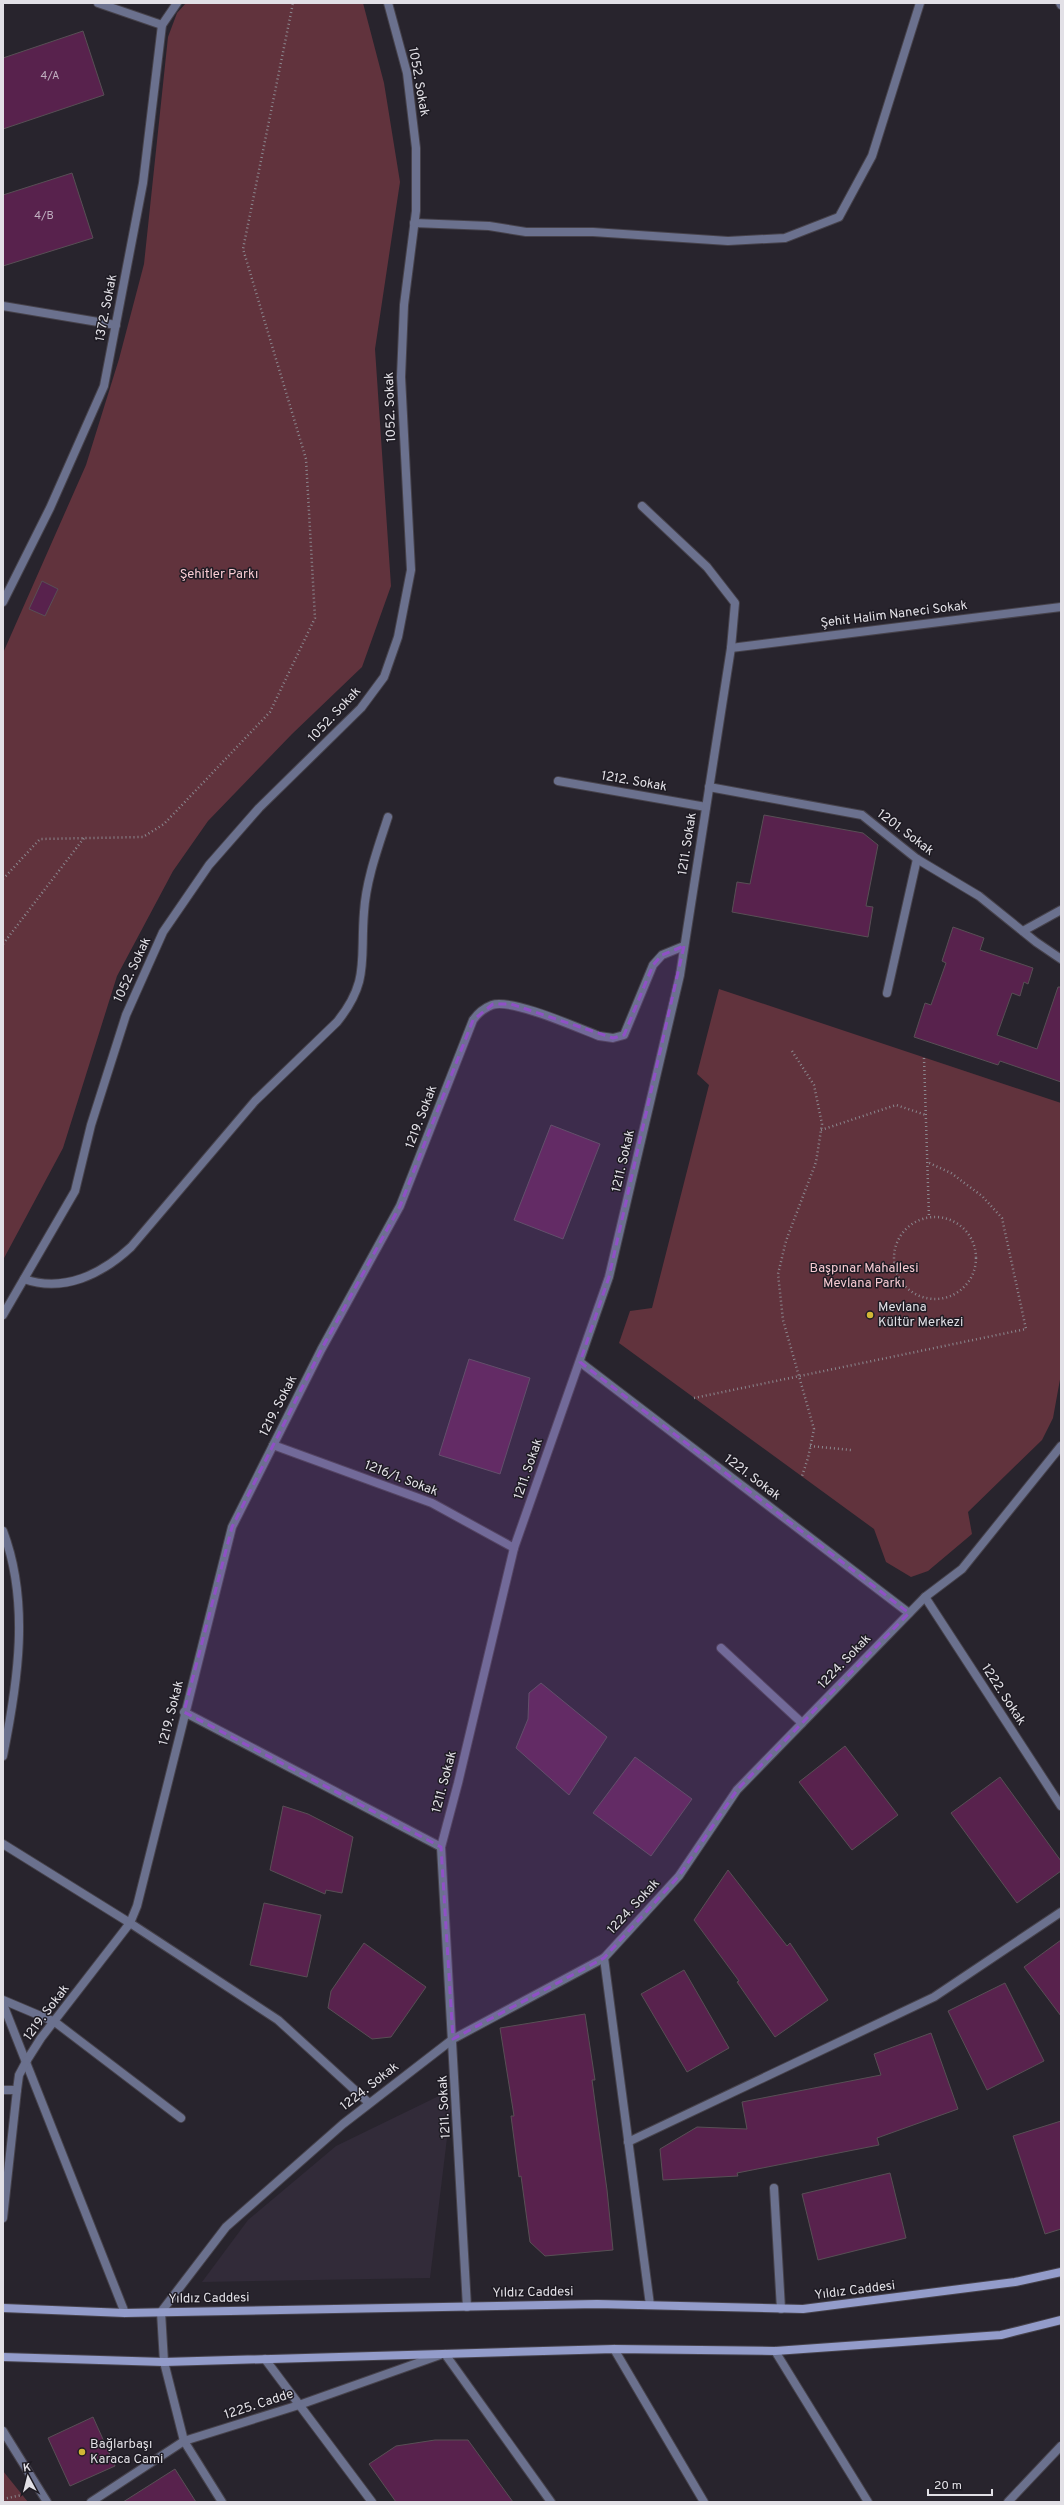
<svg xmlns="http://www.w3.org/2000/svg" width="1064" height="2505" font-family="Overpass,sans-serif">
<rect width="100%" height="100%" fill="#28242d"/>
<!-- built -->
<polygon fill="#322b39" points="445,2093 451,2105 430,2278 202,2282 248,2220 336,2146"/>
<!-- green -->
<g fill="#61333d">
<polygon points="186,3 363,3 384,83 400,182 375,349 391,586 362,667 292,734 208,821 173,871 117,976 63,1148 3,1260 3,653 86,465 119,359 144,264 168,37 177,13"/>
<polygon points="719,989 1061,1103 1061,1374 1053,1418 1042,1440 968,1512 972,1534 928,1571 911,1577 886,1562 874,1529 619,1343 630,1311 652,1308 709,1085 697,1074"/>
<polygon points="3,2471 28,2502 3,2502"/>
</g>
<!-- building -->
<g fill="#58224d" stroke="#584f55">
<polygon points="83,31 104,95 3,129 3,58"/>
<polygon points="72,173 93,238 3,266 3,195"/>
<polygon points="42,581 58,589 45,616 29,609"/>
<polygon points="764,815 863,833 878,845 866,906 873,907 868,937 732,912 737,882 750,884"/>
<polygon points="953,927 984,938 980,950 1033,968 1028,984 1024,982 1020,996 1012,993 997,1035 1037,1049 1058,987 1061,987 1061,1082 1000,1061 998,1065 914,1037 925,1003 931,1005 946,963 942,961"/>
<polygon points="551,1125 600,1144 563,1239 514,1220"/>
<polygon points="469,1359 530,1378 500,1474 439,1455"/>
<polygon points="541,1683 607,1737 569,1795 516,1748 528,1719 529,1693"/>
<polygon points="845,1746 898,1815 852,1850 799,1782"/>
<polygon points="635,1757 692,1799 651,1856 593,1813"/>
<polygon points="1000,1777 1061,1861 1061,1871 1017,1903 951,1813"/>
<polygon points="283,1806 308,1814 353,1837 342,1893 326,1890 325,1894 270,1870"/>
<polygon points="728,1870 787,1946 790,1943 828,2000 775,2037 737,1982 739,1981 694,1920"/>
<polygon points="264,1903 321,1915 307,1977 250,1965"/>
<polygon points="1061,1940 1061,2016 1024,1967"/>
<polygon points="364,1943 426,1987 391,2037 372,2039 328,2008 331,1991"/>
<polygon points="684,1970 729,2048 687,2072 641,1994"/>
<polygon points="1005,1983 1044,2061 987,2090 948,2011"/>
<polygon points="585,2014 595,2080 592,2080 607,2190 613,2250 545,2256 530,2242 521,2176 519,2177 511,2116 514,2116 500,2028"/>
<polygon points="931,2033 958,2109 877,2138 879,2145 737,2173 738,2176 663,2180 660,2149 697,2127 747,2129 742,2102 881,2075 874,2054"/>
<polygon points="1061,2121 1061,2229 1045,2234 1013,2136"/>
<polygon points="890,2173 906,2238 818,2260 802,2194"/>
<polygon points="93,2417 115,2466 70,2486 48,2438"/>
<polygon points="435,2440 468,2440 513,2502 396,2502 369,2464 396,2446"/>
<polygon points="175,2469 196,2502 123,2502"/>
</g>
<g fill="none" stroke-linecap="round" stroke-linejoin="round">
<defs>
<g id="minor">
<polyline points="98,3 162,25"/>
<polyline points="1060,3 1061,5"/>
<polyline points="414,223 489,226 526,232 593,232 728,241 785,238 839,217 872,156 920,3"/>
<polyline points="3,602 50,508 104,386 143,183 162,25 177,3"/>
<polyline points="731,648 1061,607"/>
<polyline points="558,781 706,807"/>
<polyline points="709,787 862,815 917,859 979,896 1036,942 1061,959"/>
<polyline points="1023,931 1061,910"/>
<polyline points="887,993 917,859"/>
<path d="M 24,1279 C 64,1293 102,1274 131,1247 L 255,1101 L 337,1022 C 370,981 360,960 364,912 C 366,880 378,848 388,817"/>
<polyline points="580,1362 909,1613"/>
<polyline points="273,1445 432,1503 514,1548"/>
<path d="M 3,1531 C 30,1602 18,1682 3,1756"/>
<polyline points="925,1597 1061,1806"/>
<polyline points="721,1648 802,1723"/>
<polyline points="184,1712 441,1847"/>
<polyline points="3,1844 130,1923 278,2020 369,2103"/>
<polyline points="604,1958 650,2305"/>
<polyline points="3,2000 55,2022 181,2118"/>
<polyline points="3,2004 125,2313"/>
<path d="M 27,2060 L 41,2038 L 130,1923 L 137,1906 L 232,1527 L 321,1350 L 400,1206 L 473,1020 C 478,1013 484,1008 492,1005 C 511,998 578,1028 599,1036 L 613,1038 L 624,1035 L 653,965 L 662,955 L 684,946"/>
<polyline points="3,2090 17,2090"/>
<polyline points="628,2142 934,1997 1061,1912"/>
<polyline points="774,2188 781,2309"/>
<polyline points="467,2307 441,1847 458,1783 514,1548 609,1277 680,975 731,648 735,603 707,567 642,506"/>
<polyline points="614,2349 704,2502"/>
<polyline points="775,2351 868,2502"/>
<polyline points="445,2354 551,2502"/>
<polyline points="265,2359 372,2502"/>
<polyline points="3,2431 47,2502"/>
<polyline points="184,2441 222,2502"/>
</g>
<g id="tertiary">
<polyline points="3,306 116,325"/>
<polyline points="3,1315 75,1191 91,1125 126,1015 163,932 209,865 259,808 361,708 384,677 398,637 411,570 401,377 404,305 416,211 416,148 407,73 388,3"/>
<polyline points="3,2218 17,2090 19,2075 27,2060"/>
<polyline points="184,2441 164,2362 161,2312 226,2227 343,2124 453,2039 604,1958 679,1876 737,1790 925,1597 962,1569 1061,1446"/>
<polyline points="91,2502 184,2441 299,2405 440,2355"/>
<polyline points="1008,2502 1061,2446"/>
</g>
<g id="secondary">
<polyline points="3,2308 125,2313 597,2304 803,2309 1015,2282 1061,2272"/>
<polyline points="3,2357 164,2362 614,2349 775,2351 1001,2335 1061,2320"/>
</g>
</defs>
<!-- minor casing -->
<use href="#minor" stroke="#46424b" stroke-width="10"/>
<!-- tertiary casing -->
<use href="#tertiary" stroke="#46424b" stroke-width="10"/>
<!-- secondary casing -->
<use href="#secondary" stroke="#46424b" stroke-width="10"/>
<!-- path -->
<g stroke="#8b888f" stroke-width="2.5" stroke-dasharray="1 3" stroke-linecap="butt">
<polyline points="3,879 40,839 143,837 164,824 270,712 315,618 306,459 243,249 293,3"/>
<polyline points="3,944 84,838"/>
<polyline points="792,1051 814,1085 822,1124 816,1162 786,1241 778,1274 783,1320 814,1429 808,1458 802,1476"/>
<polyline points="924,1058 929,1217"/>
<polyline points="821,1130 896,1105 926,1115"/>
<circle cx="935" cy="1258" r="41"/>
<polyline points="694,1398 1026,1329 1002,1218 982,1196 951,1173 927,1162"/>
<polyline points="810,1446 851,1450"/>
<polyline points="3,2499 22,2495"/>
</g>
<!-- minor -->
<use href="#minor" stroke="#6b718e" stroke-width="8"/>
<!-- tertiary -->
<use href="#tertiary" stroke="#6b718e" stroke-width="8"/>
<!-- secondary -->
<use href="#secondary" stroke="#939cca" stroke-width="8"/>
</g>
<!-- marked area -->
<path fill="#9050c7" fill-opacity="0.2" stroke="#9050c7" stroke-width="3" stroke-dasharray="8 5" stroke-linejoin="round" d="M 684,946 L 609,1277 L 580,1362 L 909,1613 L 737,1790 L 679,1876 L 604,1958 L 453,2039 L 441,1847 L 184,1712 L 232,1527 L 321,1350 L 400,1206 L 473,1020 L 493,1004 L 511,1004 L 613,1038 L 624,1035 L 653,965 L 662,955 Z"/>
<!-- markers -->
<g fill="#d1b736" stroke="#1e1b23" stroke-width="1.5">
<circle cx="870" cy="1315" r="4"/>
<circle cx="82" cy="2452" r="4"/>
</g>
<g text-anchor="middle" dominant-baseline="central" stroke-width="3" stroke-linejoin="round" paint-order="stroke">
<!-- number labels -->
<g font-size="11" fill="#c0b0c0">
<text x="50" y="76">4/A</text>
<text x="44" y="216">4/B</text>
</g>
<!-- street labels -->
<g font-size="13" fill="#e2e0e6" stroke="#1e1b23">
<text transform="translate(418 82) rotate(80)">1052. Sokak</text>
<text transform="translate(107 308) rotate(-79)">1372. Sokak</text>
<text transform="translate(391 407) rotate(-92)">1052. Sokak</text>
<text transform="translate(894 615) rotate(-7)">Şehit Halim Naneci Sokak</text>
<text transform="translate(335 715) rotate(-47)">1052. Sokak</text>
<text transform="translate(634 782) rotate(10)">1212. Sokak</text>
<text transform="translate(905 833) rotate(37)">1201. Sokak</text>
<text transform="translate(688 844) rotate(-81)">1211. Sokak</text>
<text transform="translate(133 970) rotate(-65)">1052. Sokak</text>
<text transform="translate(422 1117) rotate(-69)">1219. Sokak</text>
<text transform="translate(624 1161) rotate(-77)">1211. Sokak</text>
<text transform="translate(279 1406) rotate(-63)">1219. Sokak</text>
<text transform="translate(529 1469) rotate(-71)">1211. Sokak</text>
<text transform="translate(752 1478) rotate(37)">1221. Sokak</text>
<text transform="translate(401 1479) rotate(21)">1216/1. Sokak</text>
<text transform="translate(845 1662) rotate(-46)">1224. Sokak</text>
<text transform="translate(1003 1695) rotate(57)">1222. Sokak</text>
<text transform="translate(172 1713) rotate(-76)">1219. Sokak</text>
<text transform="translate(445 1782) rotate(-75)">1211. Sokak</text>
<text transform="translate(634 1907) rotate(-47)">1224. Sokak</text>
<text transform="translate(47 2013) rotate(-53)">1219. Sokak</text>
<text transform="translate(370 2087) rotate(-38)">1224. Sokak</text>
<text transform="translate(445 2107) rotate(-93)">1211. Sokak</text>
<text transform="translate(855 2291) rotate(-7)">Yıldız Caddesi</text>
<text transform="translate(533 2293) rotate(-1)">Yıldız Caddesi</text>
<text transform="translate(209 2299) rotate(-1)">Yıldız Caddesi</text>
<text transform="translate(259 2405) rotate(-18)">1225. Cadde</text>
</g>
<!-- park labels -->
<g font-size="13" fill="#f8cbd3" stroke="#1e1b23">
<text x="219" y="575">Şehitler Parkı</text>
<text x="864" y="1269">Başpınar Mahallesi<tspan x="864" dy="15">Mevlana Parkı</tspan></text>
</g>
<!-- poi labels -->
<g font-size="13" fill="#e2e0e6" stroke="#1e1b23" text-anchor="start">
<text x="878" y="1308">Mevlana<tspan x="878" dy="15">Kültür Merkezi</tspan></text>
<text x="90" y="2445">Bağlarbaşı<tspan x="90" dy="15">Karaca Cami</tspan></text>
</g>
</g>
<!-- border -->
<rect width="1064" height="2505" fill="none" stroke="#e2e0e6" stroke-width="8"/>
<!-- north arrow -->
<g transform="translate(28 2477) rotate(353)" stroke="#1e1b23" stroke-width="3" paint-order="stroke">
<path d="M0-3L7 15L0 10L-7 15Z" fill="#e2e0e6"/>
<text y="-6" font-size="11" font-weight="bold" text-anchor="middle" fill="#e2e0e6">K</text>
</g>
<!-- scale -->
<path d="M928 2489v6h64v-6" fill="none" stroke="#e2e0e6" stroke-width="2"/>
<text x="934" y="2489" font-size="12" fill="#e2e0e6" stroke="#1e1b23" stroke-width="3" paint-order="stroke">20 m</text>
</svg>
